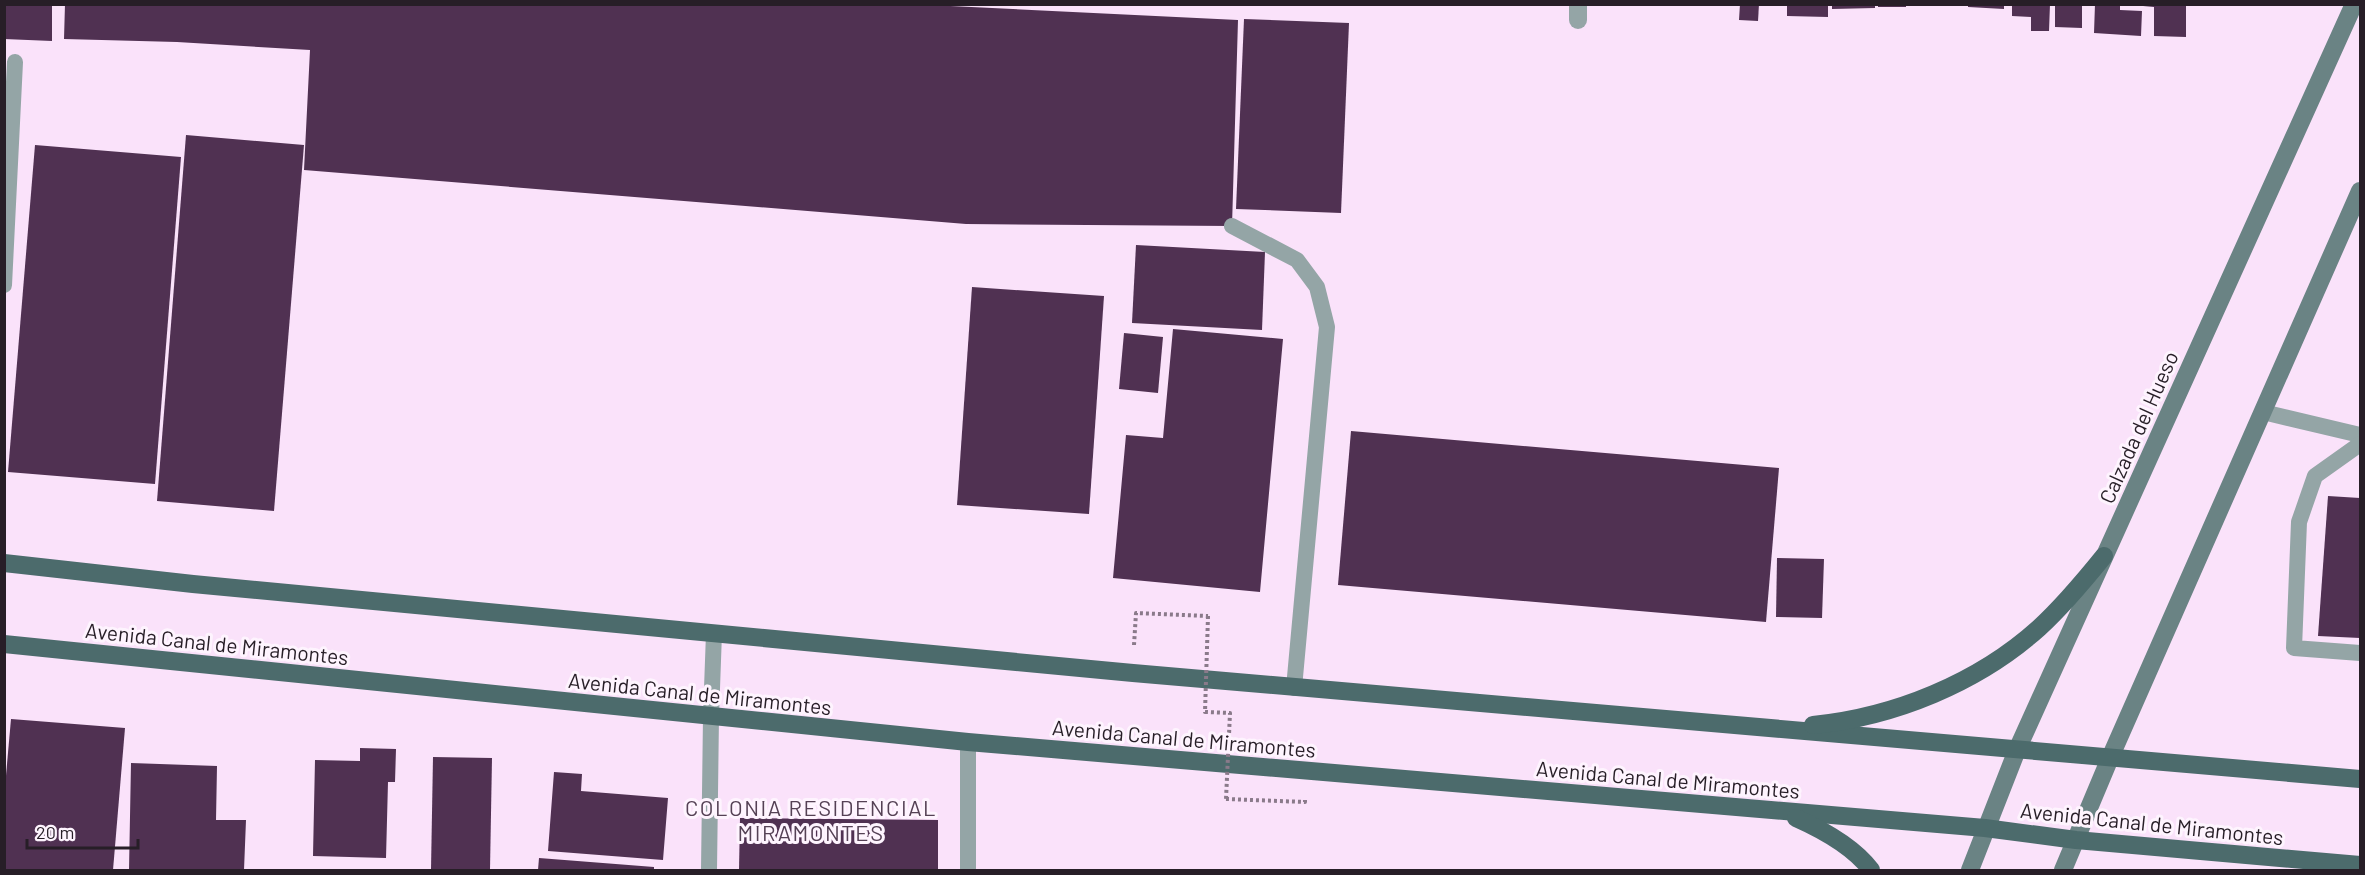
<svg xmlns="http://www.w3.org/2000/svg" width="2365" height="875" font-family="Barlow,sans-serif">
<rect width="100%" height="100%" fill="#fae2fa"/>
<!-- building -->
<g fill="#503152">
<polygon points="4,4 52,4 52,41 4,39"/>
<polygon points="65,4 909,4 1238,20 1232,226 966,224 304,170 310,50 177,42 64,39"/>
<polygon points="1740,4 1759,4 1758,21 1739,20"/>
<polygon points="1787,4 1828,4 1828,17 1787,16"/>
<polygon points="1832,4 1875,4 1875,8 1832,9"/>
<rect x="1878" y="4" width="28" height="3"/>
<polygon points="1968,4 2004,4 2004,9 1968,7"/>
<polygon points="2012,4 2050,4 2049,31 2031,31 2031,17 2012,16"/>
<polygon points="2055,4 2082,4 2082,28 2055,27"/>
<polygon points="2095,4 2120,4 2120,10 2142,11 2141,36 2094,33"/>
<polygon points="2143,4 2186,4 2186,37 2154,36 2154,7 2143,6"/>
<polygon points="1244,19 1349,23 1341,213 1236,209"/>
<polygon points="186,135 304,145 274,511 157,501"/>
<polygon points="35,145 181,157 155,484 8,472"/>
<polygon points="1136,245 1265,252 1262,330 1132,323"/>
<polygon points="972,287 1104,296 1089,514 957,505"/>
<polygon points="1173,329 1283,339 1260,592 1113,578 1126,435 1163,438"/>
<polygon points="1124,333 1163,337 1158,393 1119,389"/>
<polygon points="1351,431 1779,468 1766,622 1338,585"/>
<polygon points="2328,496 2360,498 2360,638 2318,636"/>
<polygon points="1777,558 1824,559 1822,618 1776,617"/>
<polygon points="11,719 125,728 113,870 4,870 4,798"/>
<polygon points="360,748 396,749 395,782 388,782 386,858 313,856 315,760 360,761"/>
<polygon points="433,757 492,758 490,870 431,870"/>
<polygon points="131,763 217,766 216,820 246,820 244,870 129,870"/>
<polygon points="554,772 582,774 581,791 668,798 663,860 548,851"/>
<polygon points="740,818 938,820 938,870 739,870"/>
<polygon points="539,858 654,867 654,870 538,870"/>
</g>
<g fill="none" stroke-linecap="round" stroke-linejoin="round">
<!-- path -->
<g stroke="#8a7a8a" stroke-width="4" stroke-dasharray="3 3" stroke-linecap="butt">
<polyline points="1134,645 1136,613 1208,616"/>
<polyline points="1226,799 1305,802 1305,798"/>
</g>
<!-- lane -->
<g stroke="#94a5a6" stroke-width="16">
<polyline points="1232,226 1297,260 1317,287 1327,327 1294,688"/>
<polyline points="4,285 15,62"/>
<polyline points="2263,412 2360,435"/>
<polyline points="2360,444 2315,476 2299,522 2294,648 2360,653"/>
<polyline points="968,742 968,870"/>
<polyline points="709,870 711,716 714,633"/>
</g>
<!-- street -->
<polyline stroke="#94a5a6" stroke-width="18" points="1578,20 1578,4"/>
<!-- secondary -->
<g stroke="#6a8384" stroke-width="18">
<polyline points="1970,870 2017,750 2354,4"/>
<polyline points="2063,870 2110,758 2360,191"/>
</g>
<!-- primary -->
<g stroke="#4c6b6c" stroke-width="18">
<polyline points="4,563 193,584 1133,673 2360,779"/>
<polyline points="4,644 968,742 1985,828 2076,840 2360,865"/>
<path d="M 1813,725 C 1894,717 1978,683 2039,628 C 2063,606 2083,582 2104,556"/>
<path d="M 1796,818 C 1823,830 1853,846 1871,870"/>
</g>
<!-- path-bridge -->
<polyline stroke="#8a7a8a" stroke-width="4" stroke-dasharray="3 3" stroke-linecap="butt" points="1208,616 1205,712 1230,713 1226,799"/>
</g>
<g text-anchor="middle" dominant-baseline="central" stroke-width="6" stroke-linejoin="round" paint-order="stroke">
<!-- street labels -->
<g font-size="21" fill="#271e27" stroke="#fef4fe">
<text transform="translate(2138 427) rotate(-66)">Calzada del Hueso</text>
<text transform="translate(217 643) rotate(6)">Avenida Canal de Miramontes</text>
<text transform="translate(700 693) rotate(6)">Avenida Canal de Miramontes</text>
<text transform="translate(1184 738) rotate(5)">Avenida Canal de Miramontes</text>
<text transform="translate(1668 779) rotate(5)">Avenida Canal de Miramontes</text>
<text transform="translate(2152 823) rotate(6)">Avenida Canal de Miramontes</text>
</g>
<!-- neighbourhood labels -->
<g font-size="22" letter-spacing="1.5" fill="#554155" stroke="#fef4fe">
<text x="811" y="807">COLONIA RESIDENCIAL<tspan x="811" dy="25">MIRAMONTES</tspan></text>
</g>
</g>
<!-- border -->
<rect width="2365" height="875" fill="none" stroke="#271e27" stroke-width="12"/>
<!-- scale -->
<path d="M27 839v9h111v-9" fill="none" stroke="#271e27" stroke-width="3"/>
<text x="36" y="839" font-size="18" fill="#271e27" stroke="#fef4fe" stroke-width="4.5" paint-order="stroke">20 m</text>
</svg>
